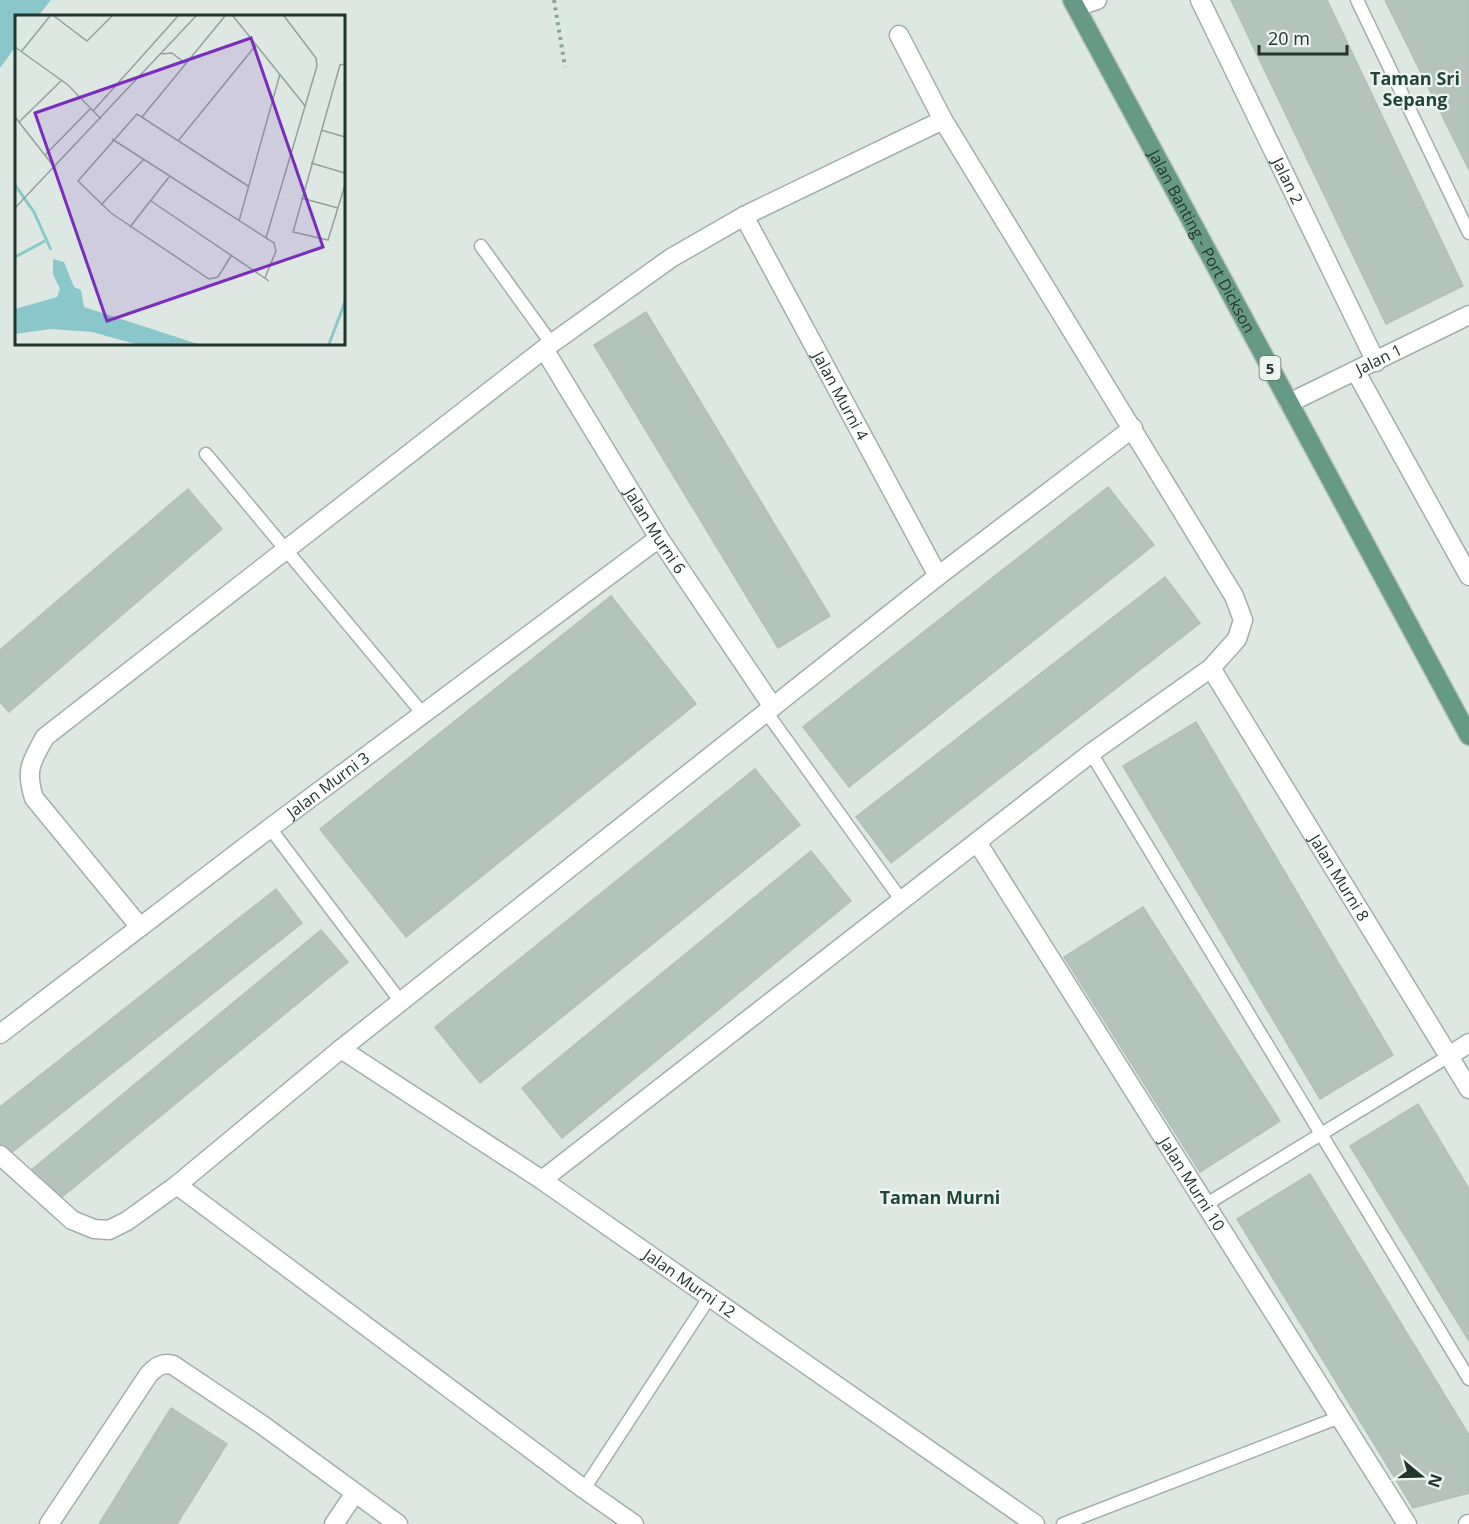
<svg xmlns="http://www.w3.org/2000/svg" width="1469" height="1524" font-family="'Open Sans',sans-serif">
<rect width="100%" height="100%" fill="#dee8e3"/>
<!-- water -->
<polygon fill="#8ac7ca" points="0,0 51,0 38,16 16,16 16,46 0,68"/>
<!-- building -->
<g fill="#b4c3bb" stroke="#b1c1b9" stroke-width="1.5">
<polygon points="1231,0 1327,0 1463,286 1386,324"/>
<polygon points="1385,0 1469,0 1469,170"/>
<polygon points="646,312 830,616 778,648 594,345"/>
<polygon points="1108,487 1154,545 849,787 803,727"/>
<polygon points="188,489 222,529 9,712 0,702 0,650"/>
<polygon points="1165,577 1200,623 891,863 856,817"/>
<polygon points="611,596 696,704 406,937 320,829"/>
<polygon points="1196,722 1393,1055 1320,1099 1123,766"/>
<polygon points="755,769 800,825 480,1083 435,1027"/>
<polygon points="811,851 851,901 562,1138 522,1088"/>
<polygon points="276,889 302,923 6,1157 0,1149 0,1107"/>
<polygon points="1143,907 1280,1121 1200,1172 1064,957"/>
<polygon points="321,930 348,962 56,1202 30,1171"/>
<polygon points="1418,1104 1469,1189 1469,1341 1350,1146"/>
<polygon points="1310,1174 1469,1435 1469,1493 1413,1508 1237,1219"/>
<polygon points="171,1408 227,1444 177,1524 99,1524"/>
</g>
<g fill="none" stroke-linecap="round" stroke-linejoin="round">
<defs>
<g id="lane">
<polyline points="1357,0 1469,233"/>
<polyline points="481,246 551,343"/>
<polyline points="206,454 423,714"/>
<polyline points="767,713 902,901"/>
<polyline points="1091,753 1469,1379"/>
<polyline points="270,828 401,1002"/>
<polyline points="1205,1205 1449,1056"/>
<polyline points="584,1489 709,1298"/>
<polyline points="1063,1524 1340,1417"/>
</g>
<g id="street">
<path id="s1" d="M 1200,0 L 1376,362"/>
<polyline points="1076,7 1097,0"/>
<polyline points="899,35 943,120"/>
<path id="s2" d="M 744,216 L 938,576"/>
<path id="s3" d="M 544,349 L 659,538 L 773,707"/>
<polyline points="1356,372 1469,576"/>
<path id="s4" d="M 1289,403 L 1469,315"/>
<path id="s5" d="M 1211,668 L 1469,1089"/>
<path id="s6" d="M 977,842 L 1407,1524"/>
<path d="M 140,927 L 34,798 C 25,770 31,762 45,737 L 544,349 L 671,258 L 744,216 L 943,120 L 1234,596 L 1243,620 L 1237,639 L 1211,668 L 1091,753 L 542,1180"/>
<path id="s7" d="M 0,1034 L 270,828 L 659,538"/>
<path id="s8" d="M 341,1049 L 542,1180 L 1035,1524"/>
<polyline points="1449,1056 1469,1043"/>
<polyline points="0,1155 72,1220 94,1229 109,1230 127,1221 177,1185 341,1049 938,576 1133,428"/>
<polyline points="177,1185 584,1489 634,1524"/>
<path d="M 49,1524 L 149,1374 C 156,1367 162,1362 173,1365 L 261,1424 L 398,1524"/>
<polyline points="334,1524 355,1493"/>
<polyline points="1468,1524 1469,1524"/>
</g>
<g id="primary">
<path id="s9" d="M 1072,0 L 1469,736"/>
</g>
</defs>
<!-- lane casing -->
<use href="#lane" stroke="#a2afa9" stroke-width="15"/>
<!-- street casing -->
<use href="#street" stroke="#a2afa9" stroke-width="21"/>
<!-- primary casing -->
<use href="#primary" stroke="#bcc3c0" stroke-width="21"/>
<!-- path -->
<polyline stroke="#81a998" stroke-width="4" stroke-dasharray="3 4.5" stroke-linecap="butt" points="554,0 565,67"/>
<!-- lane -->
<use href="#lane" stroke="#fff" stroke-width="12"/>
<!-- street -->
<use href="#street" stroke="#fff" stroke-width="18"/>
<!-- primary -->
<use href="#primary" stroke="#669a87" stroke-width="18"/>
</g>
<g text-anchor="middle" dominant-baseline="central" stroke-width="4.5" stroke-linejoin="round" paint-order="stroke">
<!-- shield labels -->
<rect fill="#eef5f1" stroke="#5e6f68" stroke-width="1.5" x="1259.5" y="356" width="21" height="24" rx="4.5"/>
<g font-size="15" font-weight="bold" fill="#21362e">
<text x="1270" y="368">5</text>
</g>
<!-- street labels -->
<g font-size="16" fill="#21362e" stroke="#eef5f1">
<text stroke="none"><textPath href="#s1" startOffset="201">Jalan 2</textPath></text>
<text stroke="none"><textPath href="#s9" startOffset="274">Jalan Banting - Port Dickson</textPath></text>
<text stroke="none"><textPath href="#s4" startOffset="100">Jalan 1</textPath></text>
<text stroke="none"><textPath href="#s2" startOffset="204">Jalan Murni 4</textPath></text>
<text stroke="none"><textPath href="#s3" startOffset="213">Jalan Murni 6</textPath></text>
<text stroke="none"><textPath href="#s7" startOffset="412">Jalan Murni 3</textPath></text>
<text stroke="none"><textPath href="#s5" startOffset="246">Jalan Murni 8</textPath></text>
<text stroke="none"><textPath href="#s6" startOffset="404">Jalan Murni 10</textPath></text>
<text stroke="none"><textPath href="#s8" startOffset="420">Jalan Murni 12</textPath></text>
</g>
<!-- neighbourhood labels -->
<g font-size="18" font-weight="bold" fill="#1f4639" stroke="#eef5f1">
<text x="1415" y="78">Taman Sri<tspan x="1415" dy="21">Sepang</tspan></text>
<text x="940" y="1197">Taman Murni</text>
</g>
</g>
<!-- overview -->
<g transform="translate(15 15)">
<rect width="330" height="330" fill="#dee8e3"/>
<path d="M 38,244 L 49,247 L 59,272 L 66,275 L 69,292 L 183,329 L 120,329 L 77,317 L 36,314 L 0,319 L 0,294 L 42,282 L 45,274 L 38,259 Z" fill="#8ac7ca"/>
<path fill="none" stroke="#8ac7ca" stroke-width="3" d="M 0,170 L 19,197 L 36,235M 0,242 L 30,226M 314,329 L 330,287"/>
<path fill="none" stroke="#92a19b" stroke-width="1.5" d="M 39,1 L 72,26 L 97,1M 218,1 L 291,92M 0,32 L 53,70 L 86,104M 6,37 L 35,1M 146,39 L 157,38 L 171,49M 330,49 L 325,50 L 278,217 L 313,225 L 330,170M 78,96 L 163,1M 0,102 L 40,153M 127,102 L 210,1M 4,107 L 46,66M 306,115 L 330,122M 97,124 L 259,228 L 261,236 L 250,263M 163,126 L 241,30M 30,140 L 76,93M 296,148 L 330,158M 286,183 L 323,193M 136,186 L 254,266M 86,190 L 128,145M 0,193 L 181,1M 224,206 L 265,59M 115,212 L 154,162M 251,223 L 302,51 L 301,43 L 269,1M 216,241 L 203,262 L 194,264 L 96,198 L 63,166 L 122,99 L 233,171"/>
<path fill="#7b2cbf" fill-opacity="0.15" stroke="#7b2cbf" stroke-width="3" d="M 236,23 L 308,232 L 92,306 L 20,98 Z"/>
<rect width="330" height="330" fill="none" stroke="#21362e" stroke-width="3"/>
</g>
<!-- north arrow -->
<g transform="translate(1421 1476) rotate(109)" stroke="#eef5f1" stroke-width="4.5" paint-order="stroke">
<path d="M0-4.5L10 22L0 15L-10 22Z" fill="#21362e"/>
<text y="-9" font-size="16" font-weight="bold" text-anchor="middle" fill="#21362e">N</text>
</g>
<!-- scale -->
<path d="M1259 45v9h88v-9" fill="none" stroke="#21362e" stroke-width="3"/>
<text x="1268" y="45" font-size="18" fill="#21362e" stroke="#eef5f1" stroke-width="4.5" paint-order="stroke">20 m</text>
</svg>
